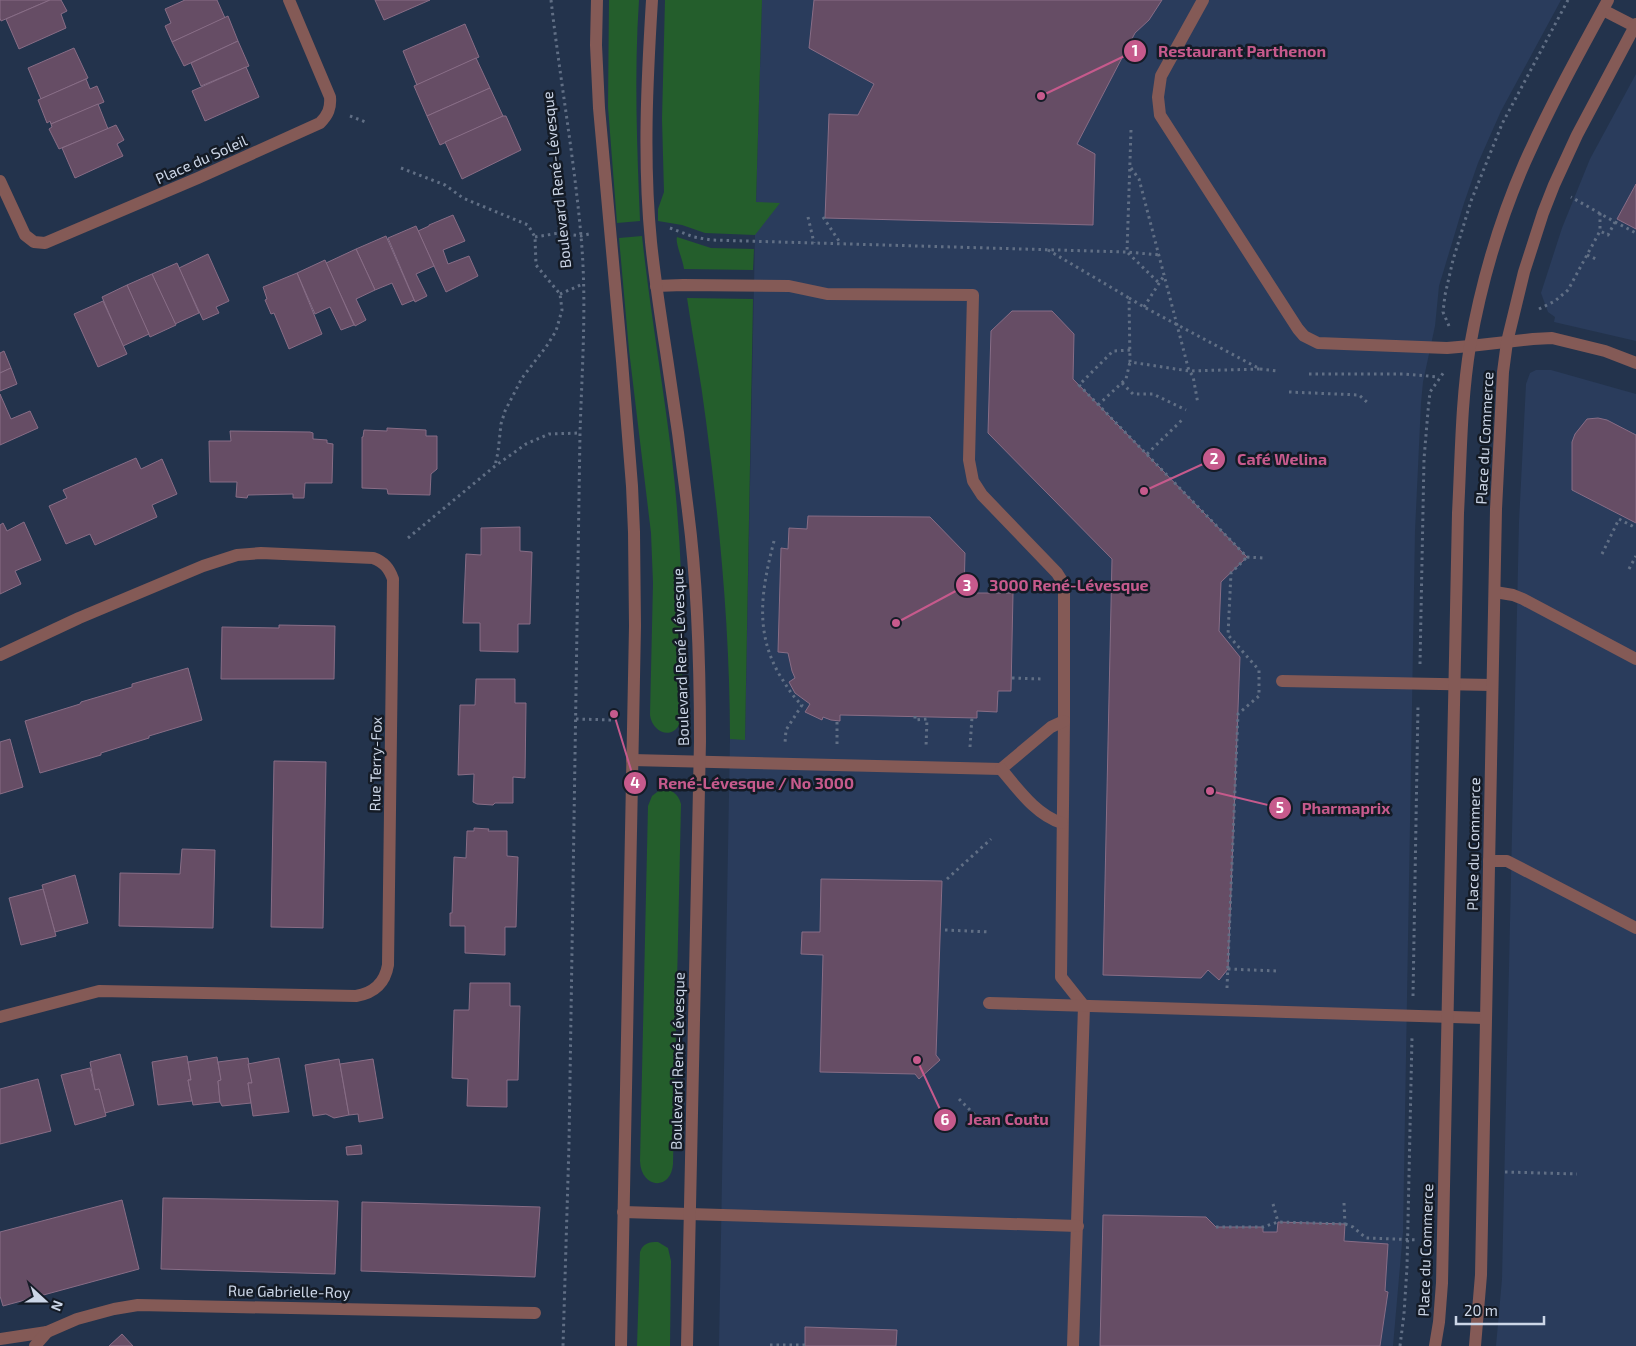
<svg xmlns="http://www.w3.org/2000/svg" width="1636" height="1346" font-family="'Exo 2',sans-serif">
<rect width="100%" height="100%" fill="#23334c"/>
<!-- built -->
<g fill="#2a3c5c">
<polygon points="762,0 1561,0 1501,111 1478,163 1464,203 1439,286 1435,326 1423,382 1421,403 1415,531 1403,1232 1393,1346 719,1346 730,739 745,739 755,235 753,235 756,203"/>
<polygon points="1636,74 1636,341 1554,322 1555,317 1548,312 1541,293 1562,228 1590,159"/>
<polygon points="1536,370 1551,370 1636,394 1636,1346 1496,1346 1502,1279 1519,522 1526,384 1530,373"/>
</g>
<!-- green -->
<g fill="#245e2c">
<path d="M 609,0 L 639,0 C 634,74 637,147 640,221 L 617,223 L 608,107 Z"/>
<polygon points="665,0 762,0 756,202 780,203 755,235 705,233 682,225 658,221 658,209 664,192 662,119"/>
<path d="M 642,236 C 650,310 663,384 672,458 C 681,536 684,614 682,693 C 682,702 684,714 680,723 C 672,741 652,732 650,715 L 653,583 L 651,533 L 629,350 L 619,238 Z"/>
<path d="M 677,237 L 711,248 L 754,249 L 753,270 L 684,269 C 683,260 675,243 677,237 Z"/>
<path d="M 687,298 L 753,299 L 745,740 L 730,739 C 730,633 720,526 706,421 C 701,380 693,339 687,298 Z"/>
<path d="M 661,789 C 671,789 678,793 681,804 L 673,1164 C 671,1191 641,1189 640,1161 L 648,806 L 652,796 Z"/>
<path d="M 658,1242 L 668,1248 L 671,1261 L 670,1346 L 637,1346 L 640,1252 C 643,1243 649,1242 658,1242 Z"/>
</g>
<!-- building -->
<g fill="#664d65" stroke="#886d86">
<polygon points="0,0 50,0 1,21 0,18"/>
<polygon points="50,0 61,0 67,11 61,14 66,28 19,49 6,19"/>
<polygon points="185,0 217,0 225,18 172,42 165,26 171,23 165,9"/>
<polygon points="375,0 430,0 384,20"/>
<polygon points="814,0 1162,0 1149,20 1135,33 1077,144 1095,154 1093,225 825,218 829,114 858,115 874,84 809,48"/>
<polygon points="228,16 238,41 184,66 172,42"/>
<polygon points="465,24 479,57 417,85 403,51"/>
<polygon points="238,41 249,66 201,86 191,63"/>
<polygon points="74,48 88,78 41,99 28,68"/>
<polygon points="476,58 490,88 427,116 414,86"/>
<polygon points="246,67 259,97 205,121 192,91"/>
<polygon points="86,79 90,89 97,86 104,102 51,124 50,121 47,123 38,100"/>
<polygon points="490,88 503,116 440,145 427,116"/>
<polygon points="98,104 108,129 59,149 49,129 52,127 51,124"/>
<polygon points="503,116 506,116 521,150 462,179 445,142"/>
<polygon points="116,125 124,140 117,144 123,156 75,178 62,148"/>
<polygon points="1636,184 1636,229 1617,219"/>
<polygon points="453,215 465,241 443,250 448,264 469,256 478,276 446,292 418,231 429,226 429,225"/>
<polygon points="416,226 434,266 416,274 427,296 415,302 388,238"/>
<polygon points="386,236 414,300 402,305 392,283 375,290 356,249"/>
<polygon points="356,249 375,290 356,299 366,320 355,326 326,263"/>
<polygon points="208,254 229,301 216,307 219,313 203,320 179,268"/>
<polygon points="325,260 354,325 341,330 330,307 315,314 297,273"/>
<polygon points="177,263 199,313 175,324 152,274"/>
<polygon points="297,273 322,334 289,349 274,313 271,314 265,300 267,299 263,287"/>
<polygon points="152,274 176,325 150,337 127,285"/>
<polygon points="127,285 149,334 123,346 102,297"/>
<polygon points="103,301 127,354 98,367 74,314"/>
<polygon points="1012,311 1052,311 1074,334 1073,379 1247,557 1221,582 1219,631 1240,657 1228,969 1219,980 1208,970 1201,978 1103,975 1112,559 988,433 991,331"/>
<polygon points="4,351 11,368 0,373 0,353"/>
<polygon points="11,368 17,384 0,391 0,373"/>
<polygon points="0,394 11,419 30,411 38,428 0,445"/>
<polygon points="1598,418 1607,420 1636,435 1636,523 1572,490 1572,442 1575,434 1587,419"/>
<polygon points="387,428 426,430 426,436 437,436 437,469 431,474 430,495 388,494 387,489 362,488 362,437 363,437 364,430 387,431"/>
<polygon points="230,431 310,432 313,433 313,439 327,440 327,443 333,444 332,483 305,483 304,498 293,498 293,494 248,495 247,498 236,497 237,482 210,482 209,441 231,441"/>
<polygon points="136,458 141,469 162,459 177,494 152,505 157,517 95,545 90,534 66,544 49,506 67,498 63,490"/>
<polygon points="808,516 930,517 965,553 964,593 1013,593 1011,691 998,691 997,712 977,711 977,718 840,715 840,721 831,720 823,717 822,720 805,712 810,704 795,693 789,682 795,678 792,671 788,653 778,652 781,548 788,549 789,528 807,529"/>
<polygon points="24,522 41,560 15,571 21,584 0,594 0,525 3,523 7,531"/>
<polygon points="520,527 520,551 532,552 530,624 518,624 518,652 480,651 480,623 463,623 466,554 481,555 481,528"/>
<polygon points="279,625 335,626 334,679 221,679 222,627 279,628"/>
<polygon points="188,668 202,720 149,736 149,738 101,753 101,755 40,773 25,721 80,704 81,702 132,687 132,684"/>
<polygon points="476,679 515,679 515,703 526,703 525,778 513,777 513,803 495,803 493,805 477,804 473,802 474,774 458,775 460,705 475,705"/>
<polygon points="10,739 23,787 0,794 0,742"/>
<polygon points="274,761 326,762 323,928 271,927"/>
<polygon points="474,828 489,829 488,831 507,831 507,856 518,857 516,927 505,927 505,955 465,953 465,926 450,926 450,913 452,913 454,857 466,858 467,831 474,831"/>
<polygon points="182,849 215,850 213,928 119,926 120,873 180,874"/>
<polygon points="75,875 88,923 55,932 42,885"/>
<polygon points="821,879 942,881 936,1055 940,1060 919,1079 915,1074 820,1072 823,955 801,954 802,932 820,932"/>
<polygon points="43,889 56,936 21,945 9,898"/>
<polygon points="470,983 510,983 510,1006 520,1006 518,1080 507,1080 507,1107 467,1106 468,1079 452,1078 454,1010 469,1010"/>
<polygon points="120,1054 134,1105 105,1113 99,1089 95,1090 90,1062"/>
<polygon points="187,1056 191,1080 188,1080 192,1101 158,1105 152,1062"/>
<polygon points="217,1057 221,1080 218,1081 220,1102 193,1105 188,1080 191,1080 188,1062"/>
<polygon points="248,1058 252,1083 248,1083 251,1103 222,1106 220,1102 218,1081 221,1080 218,1062"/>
<polygon points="279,1058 289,1112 253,1116 248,1083 252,1083 248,1064"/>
<polygon points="339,1059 349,1115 334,1118 326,1114 313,1116 305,1065"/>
<polygon points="373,1059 383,1118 359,1122 358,1114 349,1115 340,1064"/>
<polygon points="90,1068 95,1090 99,1089 106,1116 75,1125 61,1075"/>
<polygon points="38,1079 51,1131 0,1144 0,1089"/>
<polygon points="361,1145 362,1154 347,1155 346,1147"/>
<polygon points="163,1198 338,1201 335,1274 161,1269"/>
<polygon points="122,1200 139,1269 3,1306 0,1296 0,1232"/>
<polygon points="362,1202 540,1207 535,1277 361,1271"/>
<polygon points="1103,1215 1206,1217 1216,1227 1263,1227 1263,1232 1277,1232 1278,1222 1345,1224 1344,1241 1388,1244 1385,1291 1388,1292 1380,1346 1100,1346"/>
<polygon points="805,1327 897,1330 896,1346 805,1346"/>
<polygon points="122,1334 133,1346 109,1346"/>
</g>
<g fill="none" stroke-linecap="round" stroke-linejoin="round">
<!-- path -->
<g stroke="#616f85" stroke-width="3" stroke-dasharray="2.5 4" stroke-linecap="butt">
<path d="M 551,0 C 560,79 574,157 581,236 C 587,302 582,368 580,433 L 569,1144 L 563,1346"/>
<polyline points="350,116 368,123"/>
<polyline points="1131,130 1127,252 1159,283"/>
<polyline points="401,168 445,185 463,198 528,225 535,237 536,265 560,294 562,310 556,331 546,347 522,378 505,411 501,424 498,452 495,466"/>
<polyline points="1131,168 1139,179 1189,371 1193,376 1198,404"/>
<polyline points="1600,213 1600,231"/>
<polyline points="808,217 814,243"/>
<polyline points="823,217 841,244"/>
<polyline points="1615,222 1636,233"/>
<polyline points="670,228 694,237 711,240 1127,252 1160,255"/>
<polyline points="535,237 559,233 581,236 589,234"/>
<polyline points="1048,250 1129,298"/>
<polyline points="1587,255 1596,259"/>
<polyline points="560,294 583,284"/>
<polygon points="1129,298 1144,307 1260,369 1189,371 1130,362"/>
<polyline points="1144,307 1165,274"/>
<polyline points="1539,309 1555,301 1568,290 1600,231 1608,235 1615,222 1571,197"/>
<polyline points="1449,326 1443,312 1445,295 1453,260 1471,201 1502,124 1568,0"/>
<polyline points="1130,350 1113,351 1079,385 1247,557 1264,558"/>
<polyline points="1260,369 1278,371"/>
<polyline points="1309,374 1404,374 1439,377"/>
<polyline points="1122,383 1133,394 1153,394 1186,410"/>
<polyline points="1289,392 1359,395 1368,403"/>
<polyline points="1098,405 1126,379 1130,362"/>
<polyline points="1147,454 1184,418"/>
<polyline points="408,538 495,466 526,444 549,434 580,433"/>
<path d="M 774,541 C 762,588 754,630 779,674 C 786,685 792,696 802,705 L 786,730 L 785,743"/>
<polyline points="1602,554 1619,519 1636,528"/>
<polyline points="1629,569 1636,556"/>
<polyline points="1420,664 1424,459 1428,411 1430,392 1444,372"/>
<polyline points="1012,678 1043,679"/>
<polyline points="915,716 915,720 927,719 926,747"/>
<polyline points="576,719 613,720"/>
<polyline points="837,744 837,720"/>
<polyline points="970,747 972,717"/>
<polyline points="947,879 991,839"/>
<polyline points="945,930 990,932"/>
<polyline points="1228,969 1277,971"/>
<polyline points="1227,988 1238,714 1259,696 1259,670 1228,635 1231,573 1247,557"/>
<polyline points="1413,996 1418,705"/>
<polyline points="959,1099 985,1125"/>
<polyline points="1505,1172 1577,1174"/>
<polyline points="1344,1203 1345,1224"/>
<polyline points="1273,1204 1278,1222"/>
<polyline points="1216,1227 1263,1227 1278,1222 1345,1224 1353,1227 1366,1238 1418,1240"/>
<polyline points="770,1345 805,1345 805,1346"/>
<polyline points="1400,1346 1404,1314 1407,1267 1412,1037"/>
</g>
<!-- service -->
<g stroke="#845a56" stroke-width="12">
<polyline points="1203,0 1161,76 1158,97 1160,115 1298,329 1304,336 1318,343 1447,348 1470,346"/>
<polyline points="656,286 683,285 789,286 827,294 973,295 969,460 973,481 982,495 1057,573 1062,581 1064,590 1064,721 1061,977 1084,1006 1073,1346"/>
<polyline points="1495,592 1513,595 1523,599 1636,659"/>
<polyline points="1282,681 1492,685"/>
<polyline points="632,760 1001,769 1051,727 1064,721"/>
<path d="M 1001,769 C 1018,789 1036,815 1062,823"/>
<polyline points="1489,861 1507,861 1636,928"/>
<polyline points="989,1003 1485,1018"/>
<polyline points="623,1212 1078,1226"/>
</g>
<!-- minor -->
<g stroke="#845a56" stroke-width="12">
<polyline points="1603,10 1636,27"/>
<path d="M 0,181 L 25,235 L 34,242 L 45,243 L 198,178 L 320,123 C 328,115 331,108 330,97 L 289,0"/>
<polyline points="1470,346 1533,339 1552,338 1605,351 1636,363"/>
<path d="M 0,655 L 79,618 L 203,566 L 237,555 L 261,553 L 373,558 C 384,562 389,568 393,579 L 388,965 C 385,983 374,993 356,996 L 99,991 L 0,1017"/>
<polyline points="0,1339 47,1332 77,1319 114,1309 138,1305 535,1313"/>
<polyline points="35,1346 47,1332"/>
</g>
<!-- tertiary -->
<g stroke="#845a56" stroke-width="12">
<polyline points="597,0 596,45 599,108 622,361 632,486 634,532 635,626 621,1346"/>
<path d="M 652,0 C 647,81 643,161 651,242 C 655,281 661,319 667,358 C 675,409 682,460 688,511 C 698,587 700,665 700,741 L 687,1346"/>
<path d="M 1435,1346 L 1439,1322 L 1442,1283 L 1458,513 C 1461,457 1461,401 1470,346 C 1481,284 1500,219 1525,162 C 1550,106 1579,53 1608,0"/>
<polyline points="1475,1346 1481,1275 1496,509 1503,372 1507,342 1524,272 1543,213 1554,185 1577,135 1636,24"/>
</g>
</g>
<g text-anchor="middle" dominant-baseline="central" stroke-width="5" stroke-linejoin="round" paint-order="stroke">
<!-- street labels -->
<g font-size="15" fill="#ccd6e7" stroke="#141b26">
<text transform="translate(201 159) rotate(-24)">Place du Soleil</text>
<text transform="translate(556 180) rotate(-96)">Boulevard René-Lévesque</text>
<text transform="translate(1484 438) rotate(-87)">Place du Commerce</text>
<text transform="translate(680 657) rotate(-92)">Boulevard René-Lévesque</text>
<text transform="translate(375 764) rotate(-89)">Rue Terry-Fox</text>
<text transform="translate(1473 844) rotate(-89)">Place du Commerce</text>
<text transform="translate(677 1061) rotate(-89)">Boulevard René-Lévesque</text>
<text transform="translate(1425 1250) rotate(-88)">Place du Commerce</text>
<text transform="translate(289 1291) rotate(1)">Rue Gabrielle-Roy</text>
</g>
</g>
<!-- callouts -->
<path fill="none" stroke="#c65a8c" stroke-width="2" d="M1041 96L1135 51M1144 491L1214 459M896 623L967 585M614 714L635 783M1210 791L1280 808M917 1060L945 1120"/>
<g fill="#c65a8c" stroke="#141b26" stroke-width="2">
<circle cx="1041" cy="96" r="5"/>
<circle cx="1144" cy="491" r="5"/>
<circle cx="896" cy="623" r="5"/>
<circle cx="614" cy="714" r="5"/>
<circle cx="1210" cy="791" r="5"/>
<circle cx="917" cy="1060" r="5"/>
<circle cx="1135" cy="51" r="12"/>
<circle cx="1214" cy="459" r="12"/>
<circle cx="967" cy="585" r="12"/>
<circle cx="635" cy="783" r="12"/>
<circle cx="1280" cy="808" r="12"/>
<circle cx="945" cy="1120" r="12"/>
</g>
<g font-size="15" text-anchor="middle" font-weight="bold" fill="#fff">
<text x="1135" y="56">1</text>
<text x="1214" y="464">2</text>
<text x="967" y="591">3</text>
<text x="635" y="788">4</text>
<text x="1280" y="813">5</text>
<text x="945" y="1125">6</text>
</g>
<g font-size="16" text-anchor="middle" font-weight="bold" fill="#c65a8c" stroke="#141b26" stroke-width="5" stroke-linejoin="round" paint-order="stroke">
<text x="1242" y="57">Restaurant Parthenon</text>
<text x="1282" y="465">Café Welina</text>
<text x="1069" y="591">3000 René-Lévesque</text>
<text x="756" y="789">René-Lévesque / No 3000</text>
<text x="1346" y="814">Pharmaprix</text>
<text x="1008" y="1125">Jean Coutu</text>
</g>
<!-- north arrow -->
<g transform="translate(45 1301) rotate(111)" stroke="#141b26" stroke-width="4" paint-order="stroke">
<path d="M0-4L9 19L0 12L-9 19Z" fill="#ccd6e7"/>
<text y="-8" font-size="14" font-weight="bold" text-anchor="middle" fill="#ccd6e7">N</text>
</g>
<!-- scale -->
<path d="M1456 1316v8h88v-8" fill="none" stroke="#ccd6e7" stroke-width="2.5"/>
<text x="1464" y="1316" font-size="15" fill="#ccd6e7" stroke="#141b26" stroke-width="4" paint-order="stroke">20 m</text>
</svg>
